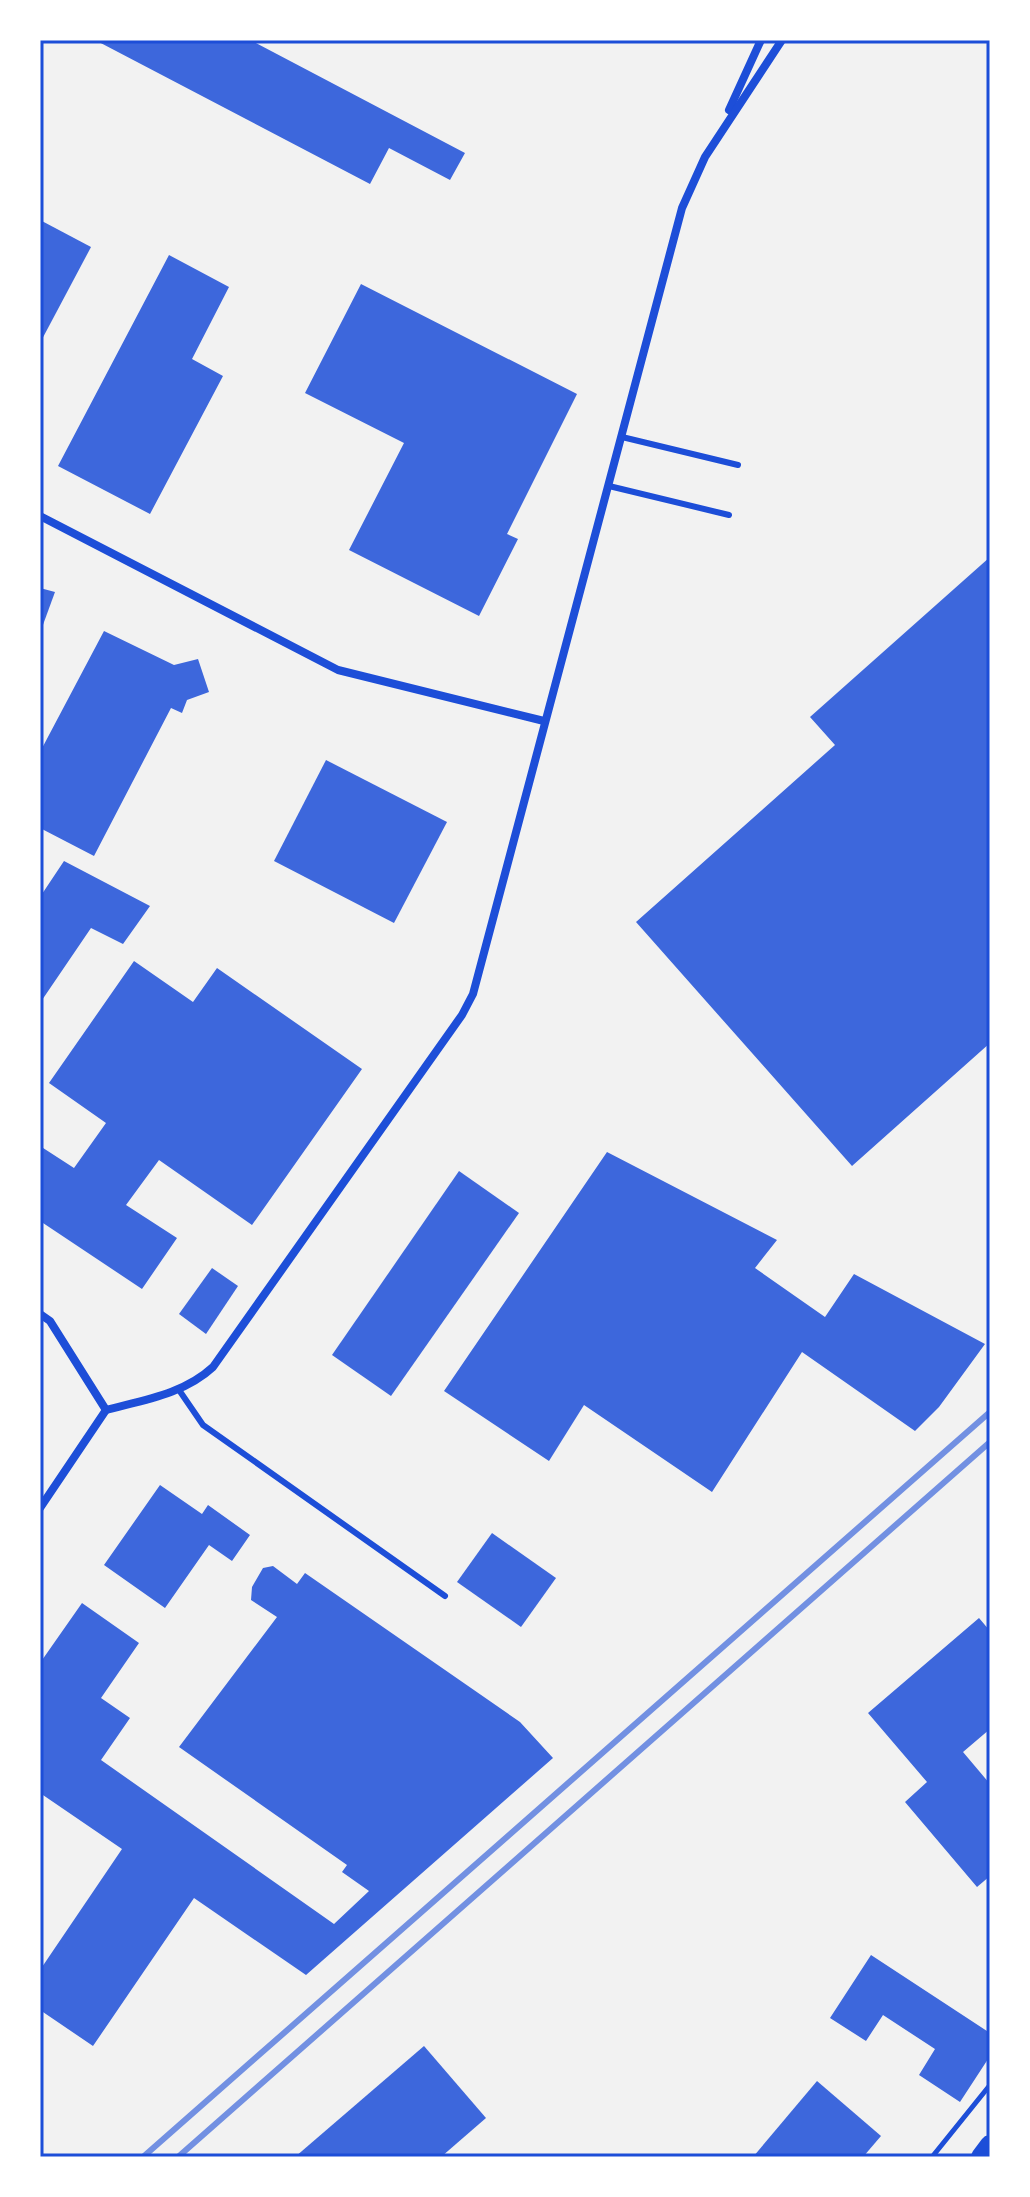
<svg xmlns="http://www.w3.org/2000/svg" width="1030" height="2197" font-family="'Source Serif 4',serif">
<rect width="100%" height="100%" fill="#f2f2f2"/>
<!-- building -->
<g fill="#3d67dc">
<polygon points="95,40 250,40 465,153 450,180 389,148 370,184"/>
<polygon points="40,220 91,247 40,343"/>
<polygon points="169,255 229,287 192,359 223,376 150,514 58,466"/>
<polygon points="361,284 577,394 507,534 518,539 479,616 349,550 404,443 305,393"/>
<polygon points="990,557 990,1043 852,1166 636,922 835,745 810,717"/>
<polygon points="40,588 55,592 40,633"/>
<polygon points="104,631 174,665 198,659 209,692 187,700 182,713 171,708 94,856 40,828 40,752"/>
<polygon points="326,760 447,822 394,923 274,861"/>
<polygon points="64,861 150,906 123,944 91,928 40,1003 40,897"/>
<polygon points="134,961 193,1002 217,968 362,1069 252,1225 159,1160 126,1205 177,1238 142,1289 40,1221 40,1146 74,1168 106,1123 49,1083"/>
<polygon points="607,1152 777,1240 755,1268 825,1317 854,1274 985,1344 939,1407 915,1431 802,1352 712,1492 584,1405 549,1461 444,1391"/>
<polygon points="459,1171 519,1213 391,1396 332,1355"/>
<polygon points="212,1268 238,1286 206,1334 179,1314"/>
<polygon points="160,1485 202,1514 208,1505 250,1535 232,1561 209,1545 165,1608 104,1565"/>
<polygon points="492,1533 556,1578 521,1627 457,1582"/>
<polygon points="273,1566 297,1584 305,1573 520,1722 553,1758 306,1975 194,1898 93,2046 40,2010 40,1970 122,1849 40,1793 40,1663 82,1603 139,1643 101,1698 130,1718 101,1760 334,1924 369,1891 342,1872 347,1865 179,1747 277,1617 251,1600 252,1587 263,1568"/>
<polygon points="979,1618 990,1631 990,1729 963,1752 990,1784 990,1876 977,1887 905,1802 927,1782 868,1713"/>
<polygon points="871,1955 990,2033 990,2056 960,2102 919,2075 935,2049 883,2015 866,2041 830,2018"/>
<polygon points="424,2046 486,2118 441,2157 295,2157"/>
<polygon points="817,2081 881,2136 863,2157 753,2157"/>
</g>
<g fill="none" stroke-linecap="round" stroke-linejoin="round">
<!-- path -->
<polyline stroke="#1d4ed8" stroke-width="5" points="932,2157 990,2085"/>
<!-- service -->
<g stroke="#1d4ed8" stroke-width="6">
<polyline points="622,437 738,465"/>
<polyline points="609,486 729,515"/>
<polyline points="179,1390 203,1425 445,1596"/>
</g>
<!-- minor -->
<g stroke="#1d4ed8" stroke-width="8">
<polyline points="729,110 761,40"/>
<polyline points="40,516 338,670 544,721"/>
<polyline points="40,1314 50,1321 106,1410 40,1508"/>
<path d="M 106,1410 C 144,1400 184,1394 213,1367 L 462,1015 L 473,994 L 682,208 L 705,157 L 782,40"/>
</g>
<!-- primary -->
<polyline stroke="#1d4ed8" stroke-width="20" points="981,2157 990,2145"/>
<!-- rail -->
<g stroke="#7290e2" stroke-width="6">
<polyline points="143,2157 990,1412"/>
<polyline points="178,2157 990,1442"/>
</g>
</g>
<!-- border -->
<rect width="1030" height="2197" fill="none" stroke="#ffffff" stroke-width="84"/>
<rect x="42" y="42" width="946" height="2113" fill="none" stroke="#1d4ed8" stroke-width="3"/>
</svg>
